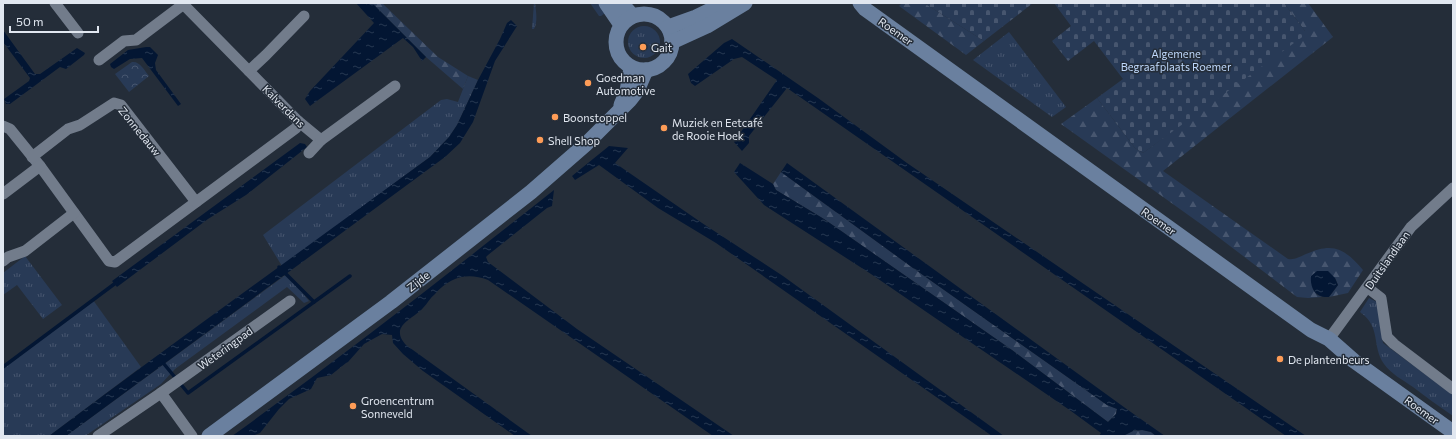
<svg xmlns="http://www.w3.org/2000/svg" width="1456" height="439" font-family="Commissioner,sans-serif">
<defs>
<pattern id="grass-tufts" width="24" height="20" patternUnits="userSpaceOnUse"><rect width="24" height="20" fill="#283a56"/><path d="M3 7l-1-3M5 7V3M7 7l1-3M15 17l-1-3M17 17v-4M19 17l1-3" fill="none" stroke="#47566f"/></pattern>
<pattern id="forest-firs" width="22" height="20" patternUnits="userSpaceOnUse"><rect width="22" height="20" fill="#283a56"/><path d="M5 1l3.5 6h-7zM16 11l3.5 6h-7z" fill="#47566f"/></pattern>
<pattern id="cemetery-stones" width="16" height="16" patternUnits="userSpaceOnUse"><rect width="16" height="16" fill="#283a56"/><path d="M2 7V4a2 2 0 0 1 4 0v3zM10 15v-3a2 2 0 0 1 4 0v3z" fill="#47566f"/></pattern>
<pattern id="park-crowns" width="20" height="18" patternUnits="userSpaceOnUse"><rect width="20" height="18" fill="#283a56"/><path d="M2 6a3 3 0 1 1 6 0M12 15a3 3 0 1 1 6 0" fill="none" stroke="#47566f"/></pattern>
<pattern id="water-ripples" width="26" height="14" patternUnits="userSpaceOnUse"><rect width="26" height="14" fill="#031633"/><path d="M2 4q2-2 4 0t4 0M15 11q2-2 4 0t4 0" fill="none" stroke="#273851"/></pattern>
</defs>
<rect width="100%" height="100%" fill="#242d39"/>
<!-- grass -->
<g fill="url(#grass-tufts)">
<path d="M 534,3 L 535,3 C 536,11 538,22 534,29 L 532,29 Z"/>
<polygon points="590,3 602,3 608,11 601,16 599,16"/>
<circle cx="644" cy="42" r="16"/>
<polygon points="1009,32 1066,107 1052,117 973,60"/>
<polygon points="468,76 478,80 457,125 449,137 430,157 282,266 263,235 441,100 447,99 458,102"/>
<polygon points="25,256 62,305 43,319 17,285 3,295 3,273"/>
<polygon points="287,274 309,301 304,303 287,287 175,369 161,384 85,436 66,436"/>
<path d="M 1369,298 L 1377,302 L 1383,343 L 1453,395 L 1453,416 C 1440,407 1426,397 1413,387 C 1403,380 1391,374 1384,364 C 1371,345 1382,328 1360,312 Z"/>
<polygon points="93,300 141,367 49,436 3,436 3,366"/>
</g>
<!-- forest -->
<g fill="url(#forest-firs)">
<polygon points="372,3 382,3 438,57 468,76 463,89 426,57"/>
<polygon points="902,3 924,3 984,41 966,55 899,6"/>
<path d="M 1284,3 L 1308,3 L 1333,37 L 1163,171 L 1288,259 C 1295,260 1299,257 1306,254 C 1333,242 1344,248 1363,270 L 1348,293 L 1329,297 L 1338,285 L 1335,278 L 1313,289 L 1317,295 L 1322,297 L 1308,298 L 1297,297 L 1205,227 L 1061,124 L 1097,98 L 1135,148 L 1143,153 L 1305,31 Z"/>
<polygon points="781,172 913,268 1107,405 1117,409 1116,414 1108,422 1012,350 824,219 776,190 773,184"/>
<polygon points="1143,430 1151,432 1156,436 1123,436 1133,431"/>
</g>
<!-- cemetery -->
<g fill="url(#cemetery-stones)">
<polygon points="924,3 1033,3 984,41"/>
<polygon points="1054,3 1284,3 1305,31 1305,35 1143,153 1135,148 1097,98 1123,79 1094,41 1068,61 1052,41 1071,26"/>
</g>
<!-- park -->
<path fill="url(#park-crowns)" d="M 132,62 C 140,61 144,70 149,76 L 129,92 L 115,74 Z"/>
<!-- water -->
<g fill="url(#water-ripples)">
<polygon points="356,3 372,3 426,57 422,61 413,47 403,38 310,106 305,99 310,91 374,23"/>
<path d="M 511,20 L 517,26 L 495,61 L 473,122 L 460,143 L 445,157 L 66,436 L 49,436 C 175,341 303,250 430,157 L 449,137 L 457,125 L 478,80 L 500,39 L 507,23 Z"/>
<polygon points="3,30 35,74 40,74 77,48 85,53 84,55 66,69 60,67 10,104 6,104 4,99 29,81 30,78 3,42"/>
<polygon points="732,39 818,98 907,163 1306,436 1286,436 787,88 749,136 749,143 742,151 734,142 777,80 742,57 734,59 695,86 691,83 688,74 724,43"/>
<polygon points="146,47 150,47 158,55 155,63 156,70 181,104 178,106 142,58 130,59 114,69 111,67 110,64 128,50"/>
<polygon points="300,143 305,144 307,147 246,195 208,219 117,287 112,281"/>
<polygon points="609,146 628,148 615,163 702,223 783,276 1004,436 992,436 716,243 658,208 599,165 575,180 572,176"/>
<polygon points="740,163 773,184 776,190 824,219 1012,350 1108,422 1116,414 1117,409 1107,405 913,268 781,172 787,163 1128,410 1165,436 1156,436 1151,432 1142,430 1133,431 1123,436 1099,436 1101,433 1071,411 871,274 764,205 734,172"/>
<path d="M 554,190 L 552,206 L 547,208 L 488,255 L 486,257 L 488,262 L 577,329 L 734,436 L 713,436 L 488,280 C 467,272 450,277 435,294 C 430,298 427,304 423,308 C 412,320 389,326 406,345 L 532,436 L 515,436 L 423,371 L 403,354 L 393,343 L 392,335 L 382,334 L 364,344 L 348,362 L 346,363 L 331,375 L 317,378 L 311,389 L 289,399 L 279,409 L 260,433 L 252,436 L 232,436 C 342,357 448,274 554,190 Z"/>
<path d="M 1317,271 L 1328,271 L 1335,278 L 1338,285 L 1329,297 C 1315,298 1310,288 1311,276 Z"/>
</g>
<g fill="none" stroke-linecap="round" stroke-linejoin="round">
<!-- stream -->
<g stroke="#031633" stroke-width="3.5">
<polyline points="279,267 314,302"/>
<polyline points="164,364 188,393 350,276"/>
<polyline points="3,367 117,282"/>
</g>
<!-- street -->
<g stroke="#727c8b" stroke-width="11">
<polyline points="55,3 78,33"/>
<polyline points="182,3 298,121 321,140 309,153"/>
<polyline points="99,60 124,41 136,40 185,3"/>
<polyline points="249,71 266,55 304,16"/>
<polyline points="3,126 10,129 40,166 109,261 115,262 296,128 298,125 298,121"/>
<polyline points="321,140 395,86"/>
<polyline points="32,157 68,129 80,125 114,103 121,105 196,202"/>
<polyline points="3,194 40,166"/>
<polyline points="3,261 8,257 25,251 74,213"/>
<polyline points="1368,288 1381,298 1387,337 1394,344 1453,389"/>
<polyline points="1329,339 1411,227 1453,188"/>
<polyline points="161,393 290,301"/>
<polyline points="98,436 161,393 192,436"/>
</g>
<!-- secondary -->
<g stroke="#6a809f" stroke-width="15">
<polyline points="606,3 621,25"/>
<polyline points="621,3 633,16"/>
<polyline points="860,3 865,9 1311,330 1329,339 1354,361 1453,432"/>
<circle cx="644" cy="42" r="28"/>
<polyline points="668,27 696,17 725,3"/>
<polyline points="672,42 707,26 745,3"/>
<polyline points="621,105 627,91 631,68"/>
<polyline points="209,436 391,302 531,192 586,144 630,100 637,91 646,70"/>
</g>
</g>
<!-- markers -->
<g fill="#fe9c57" stroke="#242d39" stroke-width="1.5">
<circle cx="643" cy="47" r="4"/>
<circle cx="588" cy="83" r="4"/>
<circle cx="555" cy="117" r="4"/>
<circle cx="664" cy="128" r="4"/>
<circle cx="540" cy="140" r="4"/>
<circle cx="1280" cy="359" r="4"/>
<circle cx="353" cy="406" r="4"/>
</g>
<g text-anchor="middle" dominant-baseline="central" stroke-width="3" stroke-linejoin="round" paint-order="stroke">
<!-- street labels -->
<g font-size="11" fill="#e1e7f0" stroke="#242d39">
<text transform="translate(896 31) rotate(35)">Roemer</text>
<text transform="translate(284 106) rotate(45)">Kalverdans</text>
<text transform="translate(140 131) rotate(51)">Zonnedauw</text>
<text transform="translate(1159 221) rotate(35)">Roemer</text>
<text transform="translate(1387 260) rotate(-55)">Duitslandlaan</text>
<text transform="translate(418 281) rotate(-38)">Zijde</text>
<text transform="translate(225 348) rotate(-36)">Weteringpad</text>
<text transform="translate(1422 410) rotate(36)">Roemer</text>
</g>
<!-- poi labels -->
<g font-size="11" fill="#e1e7f0" stroke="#242d39" text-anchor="start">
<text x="651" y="47">Gait</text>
<text x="596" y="77">Goedman<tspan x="596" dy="13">Automotive</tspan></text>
<text x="563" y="117">Boonstoppel</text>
<text x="672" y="122">Muziek en Eetcafé<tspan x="672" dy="13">de Rooie Hoek</tspan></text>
<text x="548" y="140">Shell Shop</text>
<text x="1288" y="359">De plantenbeurs</text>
<text x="361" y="400">Groencentrum<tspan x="361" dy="13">Sonneveld</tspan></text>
</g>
<!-- park labels -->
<g font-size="11" fill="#bfd8fb" stroke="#242d39">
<text x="1176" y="53">Algemene<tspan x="1176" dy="13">Begraafplaats Roemer</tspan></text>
</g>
</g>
<!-- border -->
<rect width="1456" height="439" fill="none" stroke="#e1e7f0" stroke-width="8"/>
<!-- scale -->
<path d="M10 26v6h88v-6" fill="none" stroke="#e1e7f0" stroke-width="2"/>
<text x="16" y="26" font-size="12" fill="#e1e7f0" stroke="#242d39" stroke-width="3" paint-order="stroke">50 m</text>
</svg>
